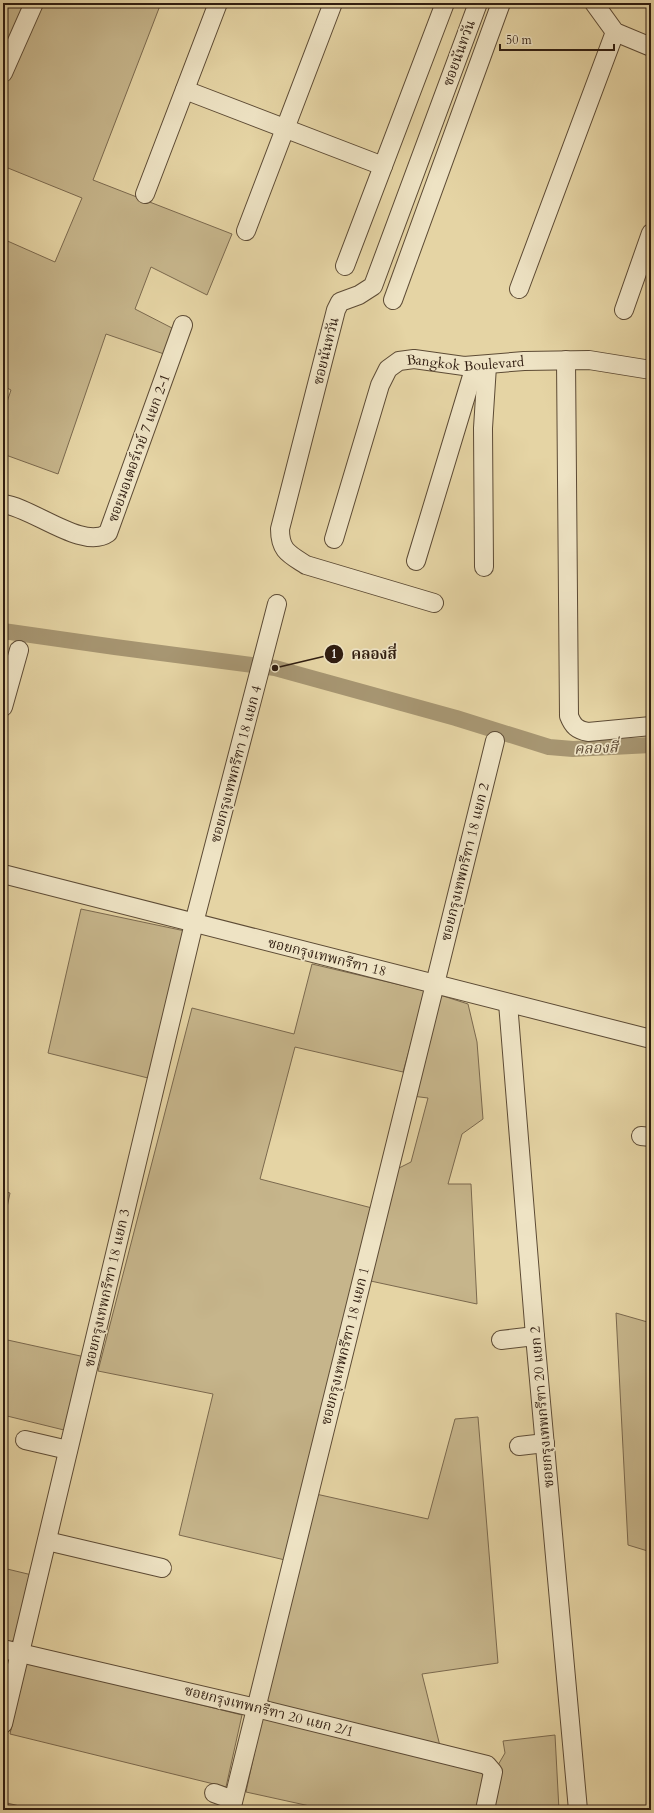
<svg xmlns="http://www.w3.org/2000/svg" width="654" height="1813" font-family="Cardo,'Noto Serif Thai',serif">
<rect width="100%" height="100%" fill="#e5d4a4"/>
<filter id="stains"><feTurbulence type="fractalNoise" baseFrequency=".005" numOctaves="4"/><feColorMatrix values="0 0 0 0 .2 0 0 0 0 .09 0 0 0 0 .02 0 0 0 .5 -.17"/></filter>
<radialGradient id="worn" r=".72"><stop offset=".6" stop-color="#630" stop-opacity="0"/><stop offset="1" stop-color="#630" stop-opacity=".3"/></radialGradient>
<!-- green -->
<g fill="#c6b58b" stroke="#7b694e">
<polygon points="3,3 26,3 3,52"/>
<polygon points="41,3 161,3 93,180 232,234 207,295 151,267 135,309 172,328 164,354 106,334 58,474 3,454 3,414 11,390 3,386 3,239 55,262 82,198 3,166 3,91"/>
<polygon points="81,909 185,931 152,1079 48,1053"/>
<polygon points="312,964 426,991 403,1072 295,1047 260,1179 372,1208 285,1560 179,1535 213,1394 98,1371 192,1008 294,1034"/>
<polygon points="437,994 468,1004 477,1042 483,1119 462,1134 448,1184 471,1184 477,1304 366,1280 393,1171 411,1162 428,1098 412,1096"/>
<polygon points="3,1191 10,1193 3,1227"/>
<polygon points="616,1313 651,1323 651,1552 628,1545"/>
<polygon points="3,1339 85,1357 68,1431 3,1415"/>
<polygon points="478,1417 498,1663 422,1674 440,1746 276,1707 265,1698 316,1494 428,1519 455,1419"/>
<polygon points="3,1568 32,1575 19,1636 8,1644 3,1643"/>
<polygon points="3,1655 14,1657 3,1705"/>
<polygon points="26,1662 242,1715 226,1787 10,1734"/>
<polygon points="262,1717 481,1770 486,1782 479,1810 328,1810 246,1792"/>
<polygon points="555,1735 559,1810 490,1810 498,1765 505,1753 503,1741"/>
<polygon points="3,1802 36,1810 3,1810"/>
</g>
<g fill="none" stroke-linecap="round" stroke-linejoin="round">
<!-- canal -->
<polyline stroke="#a79672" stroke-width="16" points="3,631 115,647 275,668 456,718 549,747 573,749 651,745"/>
<defs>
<g id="minor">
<polyline points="594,3 615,32 651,47"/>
<polyline points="3,73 34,3"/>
<polyline points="185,90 383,166"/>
<polyline points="145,194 218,3"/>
<polyline points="246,231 333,3"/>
<polyline points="345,266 445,3"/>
<polyline points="519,289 615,32"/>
<polyline points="393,300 501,3"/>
<polyline points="624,310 651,233"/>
<path d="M 566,360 L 569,716 C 573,726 577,730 588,732 L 651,726"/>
<path d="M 3,504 C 32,507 83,551 108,533 L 183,325"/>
<path id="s1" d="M 334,539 L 380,385 L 388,369 L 399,361 L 414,359 L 464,366 L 524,361 L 589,360 L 651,370"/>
<polyline points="416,561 475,366"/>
<polyline points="484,567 483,428 487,366"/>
<path d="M 434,603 L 306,565 C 289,554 280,551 280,529 L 336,310 L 340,302 L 359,295 L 373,286 L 478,3"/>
<polyline points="3,707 19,650"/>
<polyline points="3,874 651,1039"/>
<polyline points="508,1003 535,1336 578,1810"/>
<polyline points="641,1136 651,1137"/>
<polyline points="501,1340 535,1336"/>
<polyline points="25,1440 68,1450"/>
<polyline points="519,1446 545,1443"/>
<polyline points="47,1541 162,1568"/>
<polyline points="3,1649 256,1708 487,1765 493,1772 485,1810"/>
<polyline points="3,1724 194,923 277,604"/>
<polyline points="214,1793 233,1800"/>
<polyline points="231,1810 495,741"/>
</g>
</defs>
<!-- minor casing -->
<use href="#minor" stroke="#5d4b35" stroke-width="20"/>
<!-- minor -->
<use href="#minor" stroke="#eee3c4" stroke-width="18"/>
</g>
<g text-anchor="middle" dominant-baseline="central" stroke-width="3.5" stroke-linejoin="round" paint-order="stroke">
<!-- street labels -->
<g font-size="14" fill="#301d10" stroke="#eee3c4">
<text transform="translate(459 53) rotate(-70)">ซอยนันทวัน</text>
<text transform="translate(326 351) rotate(-76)">ซอยนันทวัน</text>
<text stroke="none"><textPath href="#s1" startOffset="259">Bangkok Boulevard</textPath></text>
<text transform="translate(139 448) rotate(-70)">ซอยมอเตอร์เวย์ 7 แยก 2-1</text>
<text transform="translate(236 764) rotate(-75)">ซอยกรุงเทพกรีฑา 18 แยก 4</text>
<text transform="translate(465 862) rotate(-76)">ซอยกรุงเทพกรีฑา 18 แยก 2</text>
<text transform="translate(327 957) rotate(14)">ซอยกรุงเทพกรีฑา 18</text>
<text transform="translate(107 1288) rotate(-77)">ซอยกรุงเทพกรีฑา 18 แยก 3</text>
<text transform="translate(345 1346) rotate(-76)">ซอยกรุงเทพกรีฑา 18 แยก 1</text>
<text transform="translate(542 1407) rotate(-95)">ซอยกรุงเทพกรีฑา 20 แยก 2</text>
<text transform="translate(269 1711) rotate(14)">ซอยกรุงเทพกรีฑา 20 แยก 2/1</text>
</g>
<!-- water labels -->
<g font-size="15" font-style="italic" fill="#5a4732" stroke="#eee3c4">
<text transform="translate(596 748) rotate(-2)">คลองสี่</text>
</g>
</g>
<!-- callouts -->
<path fill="none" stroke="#301d10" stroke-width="1.5" d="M275 668L334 654"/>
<g fill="#301d10" stroke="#eee3c4" stroke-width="1.5">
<circle cx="275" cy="668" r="4"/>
<circle cx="334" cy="654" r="10"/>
</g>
<g font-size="12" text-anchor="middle" font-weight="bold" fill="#fff">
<text x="334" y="658">1</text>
</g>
<g font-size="15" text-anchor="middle" font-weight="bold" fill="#301d10" stroke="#eee3c4" stroke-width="3.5" stroke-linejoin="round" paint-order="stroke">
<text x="374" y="659">คลองสี่</text>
</g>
<!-- margin -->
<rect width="654" height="1813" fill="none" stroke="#e5d4a4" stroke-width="16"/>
<rect x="4" y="4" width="646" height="1805" fill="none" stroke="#301d10" stroke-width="2"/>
<rect x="8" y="8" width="638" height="1797" fill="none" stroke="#301d10"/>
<!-- scale -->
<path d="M500 44v6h114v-6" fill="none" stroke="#301d10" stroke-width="2"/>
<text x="506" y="44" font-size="12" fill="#301d10" stroke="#eee3c4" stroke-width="3" paint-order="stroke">50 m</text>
<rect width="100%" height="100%" filter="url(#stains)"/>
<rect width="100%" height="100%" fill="url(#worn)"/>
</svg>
